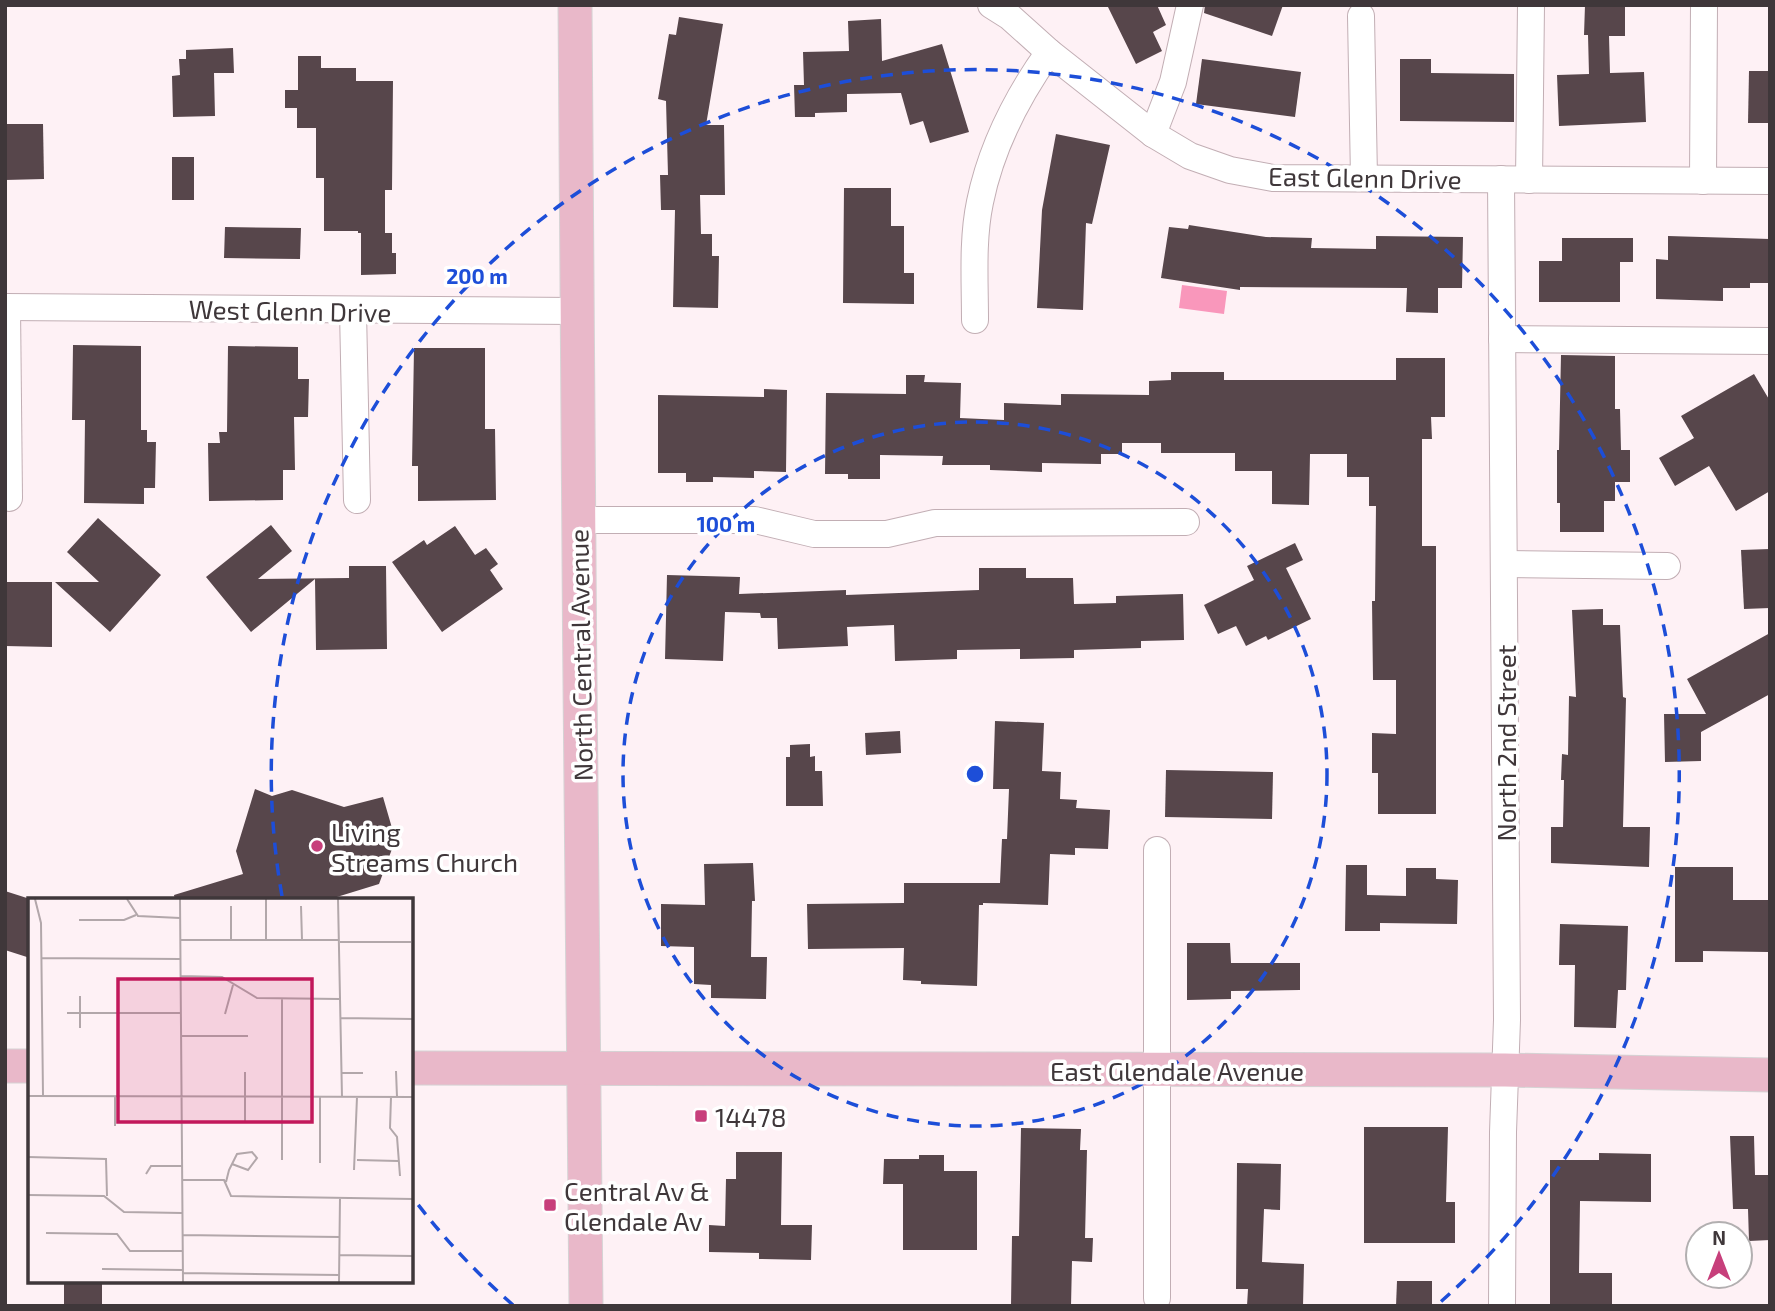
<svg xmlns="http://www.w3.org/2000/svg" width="1775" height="1311" font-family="'Exo 2',sans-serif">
<rect width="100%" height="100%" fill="#fef1f5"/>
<!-- water -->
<polygon fill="#f997bb" points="1182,285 1227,291 1224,314 1179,308"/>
<!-- building -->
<g fill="#57464b">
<polygon points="1107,5 1157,5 1166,25 1153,32 1162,51 1136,64"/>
<polygon points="1205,5 1283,5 1272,36 1204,13"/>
<polygon points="1585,5 1625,5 1625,36 1609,36 1610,73 1644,72 1646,122 1559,126 1557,75 1589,74 1588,35 1584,35"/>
<polygon points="679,17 723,24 706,125 724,125 725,195 700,195 701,234 712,234 712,256 719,256 718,308 673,307 675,210 661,210 660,175 668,175 666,101 658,99 669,34 676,35"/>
<polygon points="881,19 882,61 942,44 969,132 930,143 923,121 910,125 901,93 847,94 847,112 815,113 815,117 795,117 794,85 804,85 803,52 849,51 848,21"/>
<polygon points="233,48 234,73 214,73 215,116 173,117 172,76 180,75 179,59 186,59 186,50"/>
<polygon points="298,56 321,56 321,68 356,68 356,81 393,81 392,190 385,190 385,233 392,233 392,253 396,253 396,274 361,275 361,233 358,233 358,231 324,231 324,178 316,178 316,128 297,128 297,108 285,108 285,90 298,90"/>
<polygon points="1202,59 1301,72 1295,117 1196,104"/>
<polygon points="1400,59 1431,59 1431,73 1514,74 1514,122 1400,121"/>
<polygon points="1749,71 1770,71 1770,123 1748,123"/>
<polygon points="5,124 43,124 44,179 5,180"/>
<polygon points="1056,134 1110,145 1092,224 1086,223 1083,310 1037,308 1042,210"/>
<rect x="172" y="157" width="22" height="43"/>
<polygon points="844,188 891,188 891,226 904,226 904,273 914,273 914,304 843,303"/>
<polygon points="1189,225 1266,237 1312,238 1311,248 1376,249 1376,236 1463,237 1462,288 1438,288 1438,313 1406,312 1407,288 1240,287 1240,290 1161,278 1169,227 1188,229"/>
<polygon points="225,227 301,228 300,259 224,258"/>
<polygon points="1668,236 1770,239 1770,283 1750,283 1750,288 1723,288 1723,301 1656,299 1656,259 1668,260"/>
<polygon points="1562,238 1633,238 1633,262 1620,262 1620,302 1539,302 1539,261 1562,261"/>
<polygon points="73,345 141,346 141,430 147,430 147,442 156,442 155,488 144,488 144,504 84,503 85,420 72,420"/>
<polygon points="228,346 298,347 298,379 309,379 308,417 294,417 295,470 283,470 283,500 209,501 208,443 220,443 219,432 227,432"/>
<polygon points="414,348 485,348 485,429 495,429 496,500 418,501 418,466 412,466"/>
<polygon points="1561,355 1615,356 1615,409 1620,409 1621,450 1630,450 1630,482 1615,482 1615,501 1604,501 1604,532 1560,532 1560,503 1557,503 1557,450 1559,450"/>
<polygon points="1396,358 1445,358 1445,417 1431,417 1432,439 1422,439 1422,546 1436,546 1436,814 1378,814 1378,773 1372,773 1372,733 1396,734 1396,680 1373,680 1372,601 1375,601 1376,506 1369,506 1369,477 1347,477 1347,454 1310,454 1309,505 1272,504 1272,471 1235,471 1235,453 1161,453 1161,443 1122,443 1122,454 1101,454 1101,464 1042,463 1042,472 990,470 990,465 942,465 943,456 880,455 880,479 848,479 848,474 825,474 826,393 906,394 906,375 925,375 924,382 961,383 960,418 1004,420 1004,403 1061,405 1061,394 1149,395 1149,381 1171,380 1171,372 1224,372 1224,380 1396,380"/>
<polygon points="1754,374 1770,401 1770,491 1736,511 1709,466 1675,486 1659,458 1694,438 1681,416"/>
<polygon points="764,389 787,390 786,472 754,471 754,478 713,477 713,482 686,482 686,473 658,473 658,395 764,397"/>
<polygon points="98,518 161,575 110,632 55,582 99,582 67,552"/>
<polygon points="271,525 292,551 258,579 349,578 349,566 386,566 387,649 316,650 315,579 251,632 206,577"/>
<polygon points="455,526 475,555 486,548 498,564 490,570 503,589 442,632 392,562 424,540 427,545"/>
<polygon points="1295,543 1303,560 1286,568 1311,619 1268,640 1266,636 1246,646 1236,626 1218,634 1204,605 1254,580 1247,566"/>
<polygon points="1770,549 1770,608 1744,609 1741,550"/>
<polygon points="979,568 1026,568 1026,578 1073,578 1074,604 1116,603 1116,596 1183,594 1184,640 1141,641 1141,648 1074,650 1074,658 1020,659 1020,649 957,650 957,659 895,661 894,625 847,627 848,646 778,649 777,618 761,618 760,613 725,612 723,661 665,659 667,575 740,577 739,594 846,590 846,595 979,590"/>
<polygon points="5,582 52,582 52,647 5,646"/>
<polygon points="1603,609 1603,625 1620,625 1623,697 1626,698 1623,827 1650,827 1649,867 1551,863 1551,827 1563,827 1564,780 1561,780 1562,754 1568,755 1569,696 1576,697 1572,610"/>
<polygon points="1770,633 1770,694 1701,732 1701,761 1665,762 1664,714 1706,714 1687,679"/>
<polygon points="995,721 1044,723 1042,771 1061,772 1060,799 1077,800 1076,808 1110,810 1108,849 1075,848 1075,855 1050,854 1048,905 983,903 983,905 979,905 977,986 921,984 921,981 903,980 904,948 808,949 807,904 904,903 904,883 1000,883 1002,839 1007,839 1009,789 993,789"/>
<polygon points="900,731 901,753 866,755 865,733"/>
<polygon points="810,744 810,757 815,756 815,771 822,771 823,806 786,806 786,757 790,757 790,745"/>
<polygon points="1166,770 1273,772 1272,819 1165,817"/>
<polygon points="255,789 272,796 292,790 344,807 383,797 392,828 394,828 397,849 392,849 379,884 327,900 175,900 174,895 243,874 236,851"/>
<polygon points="753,863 755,901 752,901 751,957 767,957 766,999 711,998 711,985 694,984 694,947 661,946 661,904 705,905 704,864"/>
<polygon points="1346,865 1367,865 1367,895 1406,896 1406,868 1436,868 1436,879 1458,880 1457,924 1380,923 1380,931 1345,931"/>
<polygon points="1675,867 1733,867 1733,900 1770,900 1768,952 1703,951 1703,962 1675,962"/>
<polygon points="5,891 30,899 30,958 5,950"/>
<polygon points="1560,924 1628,926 1626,990 1618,990 1616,1028 1574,1027 1575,965 1559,965"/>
<polygon points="1187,943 1230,943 1231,963 1300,963 1300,990 1231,991 1231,999 1187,1000"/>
<polygon points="1364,1127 1448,1127 1446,1202 1455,1202 1455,1243 1364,1243"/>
<polygon points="1021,1128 1081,1129 1080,1150 1087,1150 1085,1238 1093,1238 1092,1262 1072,1261 1071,1306 1011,1306 1012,1236 1019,1236"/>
<polygon points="1730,1136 1754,1136 1755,1175 1770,1175 1770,1240 1749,1241 1748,1209 1733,1209"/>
<polygon points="736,1152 782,1152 781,1225 812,1225 811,1260 759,1259 759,1253 709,1252 709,1225 725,1226 726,1179 736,1179"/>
<polygon points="1599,1153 1651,1154 1651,1202 1580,1201 1579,1273 1612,1273 1612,1306 1550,1306 1550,1160 1599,1160"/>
<polygon points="919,1155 944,1155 944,1171 977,1171 977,1250 903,1250 903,1184 883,1184 884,1159 919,1159"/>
<polygon points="1237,1163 1281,1164 1280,1210 1264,1209 1262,1262 1304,1264 1303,1306 1247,1306 1248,1289 1236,1289"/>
<polygon points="1397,1281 1432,1281 1432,1306 1396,1306"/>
<polygon points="102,1282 102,1306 64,1306 64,1283"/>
</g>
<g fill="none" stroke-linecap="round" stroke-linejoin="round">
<defs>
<g id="minor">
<polyline points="991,5 1010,17 1049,52 1153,134 1190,156 1230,170 1273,178 1770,181"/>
<polyline points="1361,16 1364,178"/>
<polyline points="1153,134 1173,82 1190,5"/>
<polyline points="1501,179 1507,1020 1503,1132 1502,1306"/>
<polyline points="1529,180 1531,5"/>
<polyline points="1703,181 1704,5"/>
<polyline points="5,307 575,311"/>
<polyline points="7,307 9,498"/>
<polyline points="353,311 357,500"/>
<path d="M 975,320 C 975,281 972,240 980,202 C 991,148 1017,97 1049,52"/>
<polyline points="1502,339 1770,341"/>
<polyline points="579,520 755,520 814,534 887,534 935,523 1186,522"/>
<polyline points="1504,564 1667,566"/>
<polyline points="1157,850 1157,1298"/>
</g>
<g id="major">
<path d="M 575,5 C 575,439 584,872 586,1306"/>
<polyline points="5,1066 30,1066"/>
<polyline points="411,1068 1505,1070 1770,1075"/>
</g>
</defs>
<!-- minor casing -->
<use href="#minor" stroke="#c2aeb4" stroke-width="28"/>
<!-- major casing -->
<use href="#major" stroke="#d5d3d4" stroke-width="35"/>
<!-- minor -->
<use href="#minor" stroke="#fff" stroke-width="26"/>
<!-- major -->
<use href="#major" stroke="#e9b8c9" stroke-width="33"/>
</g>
<!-- distance rings -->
<g fill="none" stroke="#1d4ed8" stroke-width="3.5" stroke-dasharray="12 9">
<circle cx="975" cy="774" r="352"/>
<path d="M513 1305A704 704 0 0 1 413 1198M282 896A704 704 0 1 1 1437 1305"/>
</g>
<!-- markers -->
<g fill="#c73f7b" stroke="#fff" stroke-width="2.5">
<circle cx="317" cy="846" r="7"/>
<rect x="694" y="1109" width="14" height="14" rx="3.5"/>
<rect x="543" y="1198" width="14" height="14" rx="3.5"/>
</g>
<g text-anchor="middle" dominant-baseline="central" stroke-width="7" stroke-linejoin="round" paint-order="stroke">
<!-- street labels -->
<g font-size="26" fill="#3f373a" stroke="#fff">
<text transform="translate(1365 177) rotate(1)">East Glenn Drive</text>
<text transform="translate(290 310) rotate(1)">West Glenn Drive</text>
<text transform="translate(580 655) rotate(-91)">North Central Avenue</text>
<text transform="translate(1505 743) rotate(-90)">North 2nd Street</text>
<text x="1177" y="1070">East Glendale Avenue</text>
</g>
<!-- poi labels -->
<g font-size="26" fill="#3f373a" stroke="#fff" text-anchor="start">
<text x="331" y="831">Living<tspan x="331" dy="30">Streams Church</tspan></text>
<text x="715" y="1116">14478</text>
<text x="564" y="1190">Central Av &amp;<tspan x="564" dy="30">Glendale Av</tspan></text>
</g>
</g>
<!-- overview -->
<g transform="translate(28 898)">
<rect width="385" height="385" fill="#fef1f5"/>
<path fill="none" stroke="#b2a7aa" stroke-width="2" d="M 7,1 L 13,25 L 15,197M 99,1 L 110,18 L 152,20M 152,1 L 155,384M 238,1 L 238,42M 310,1 L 314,199M 203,8 L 203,42M 273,8 L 274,42M 51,22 L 96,22 L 108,17M 153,42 L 310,42M 312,44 L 383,44M 14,60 L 152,61M 153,78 L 194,79 L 229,100 L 312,101M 52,98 L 52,130M 39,115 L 153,115M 197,116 L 205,87M 312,120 L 385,121M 153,138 L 220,138M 368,173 L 369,199M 217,174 L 217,223M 313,175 L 335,175M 0,198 L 385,199M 292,199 L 292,265M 363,199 L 362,230 L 369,239 L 372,278M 87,228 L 87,198M 0,259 L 78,261 L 79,298M 254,262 L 254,101M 329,262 L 370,263M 326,272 L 329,199M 118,276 L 123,268 L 154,268M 154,282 L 196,282 L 203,298 L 385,301M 198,284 L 201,272 L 209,256 L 224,254 L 229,260 L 220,272 L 204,266M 0,297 L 76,298 L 96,314 L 154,315M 18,335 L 89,336 L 102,353 L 155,353M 154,337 L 312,339M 311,357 L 385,358M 74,371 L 155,372M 155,375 L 311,377M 311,384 L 312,299"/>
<path fill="#c2185b" fill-opacity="0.15" stroke="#c2185b" stroke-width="3.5" d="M 90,81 L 284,81 L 284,224 L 90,224 Z"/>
<rect width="385" height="385" fill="none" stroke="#3f373a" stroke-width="3.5"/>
</g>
<circle cx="975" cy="774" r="10" fill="#1d4ed8" stroke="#fff" stroke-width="3.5"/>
<g font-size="21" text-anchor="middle" font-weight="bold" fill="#1d4ed8" stroke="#fff" stroke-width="7" stroke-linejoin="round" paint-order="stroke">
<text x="477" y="284">200 m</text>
<text x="726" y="532">100 m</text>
</g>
<!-- border -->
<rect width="1775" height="1311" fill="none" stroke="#3f373a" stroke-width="14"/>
<!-- north arrow -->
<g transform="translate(1719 1255)"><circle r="33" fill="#ffffff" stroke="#b2afb0" stroke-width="2"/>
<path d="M0-5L12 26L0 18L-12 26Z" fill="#c73f7b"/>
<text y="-10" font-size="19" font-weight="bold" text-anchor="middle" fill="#3f373a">N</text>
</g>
</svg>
